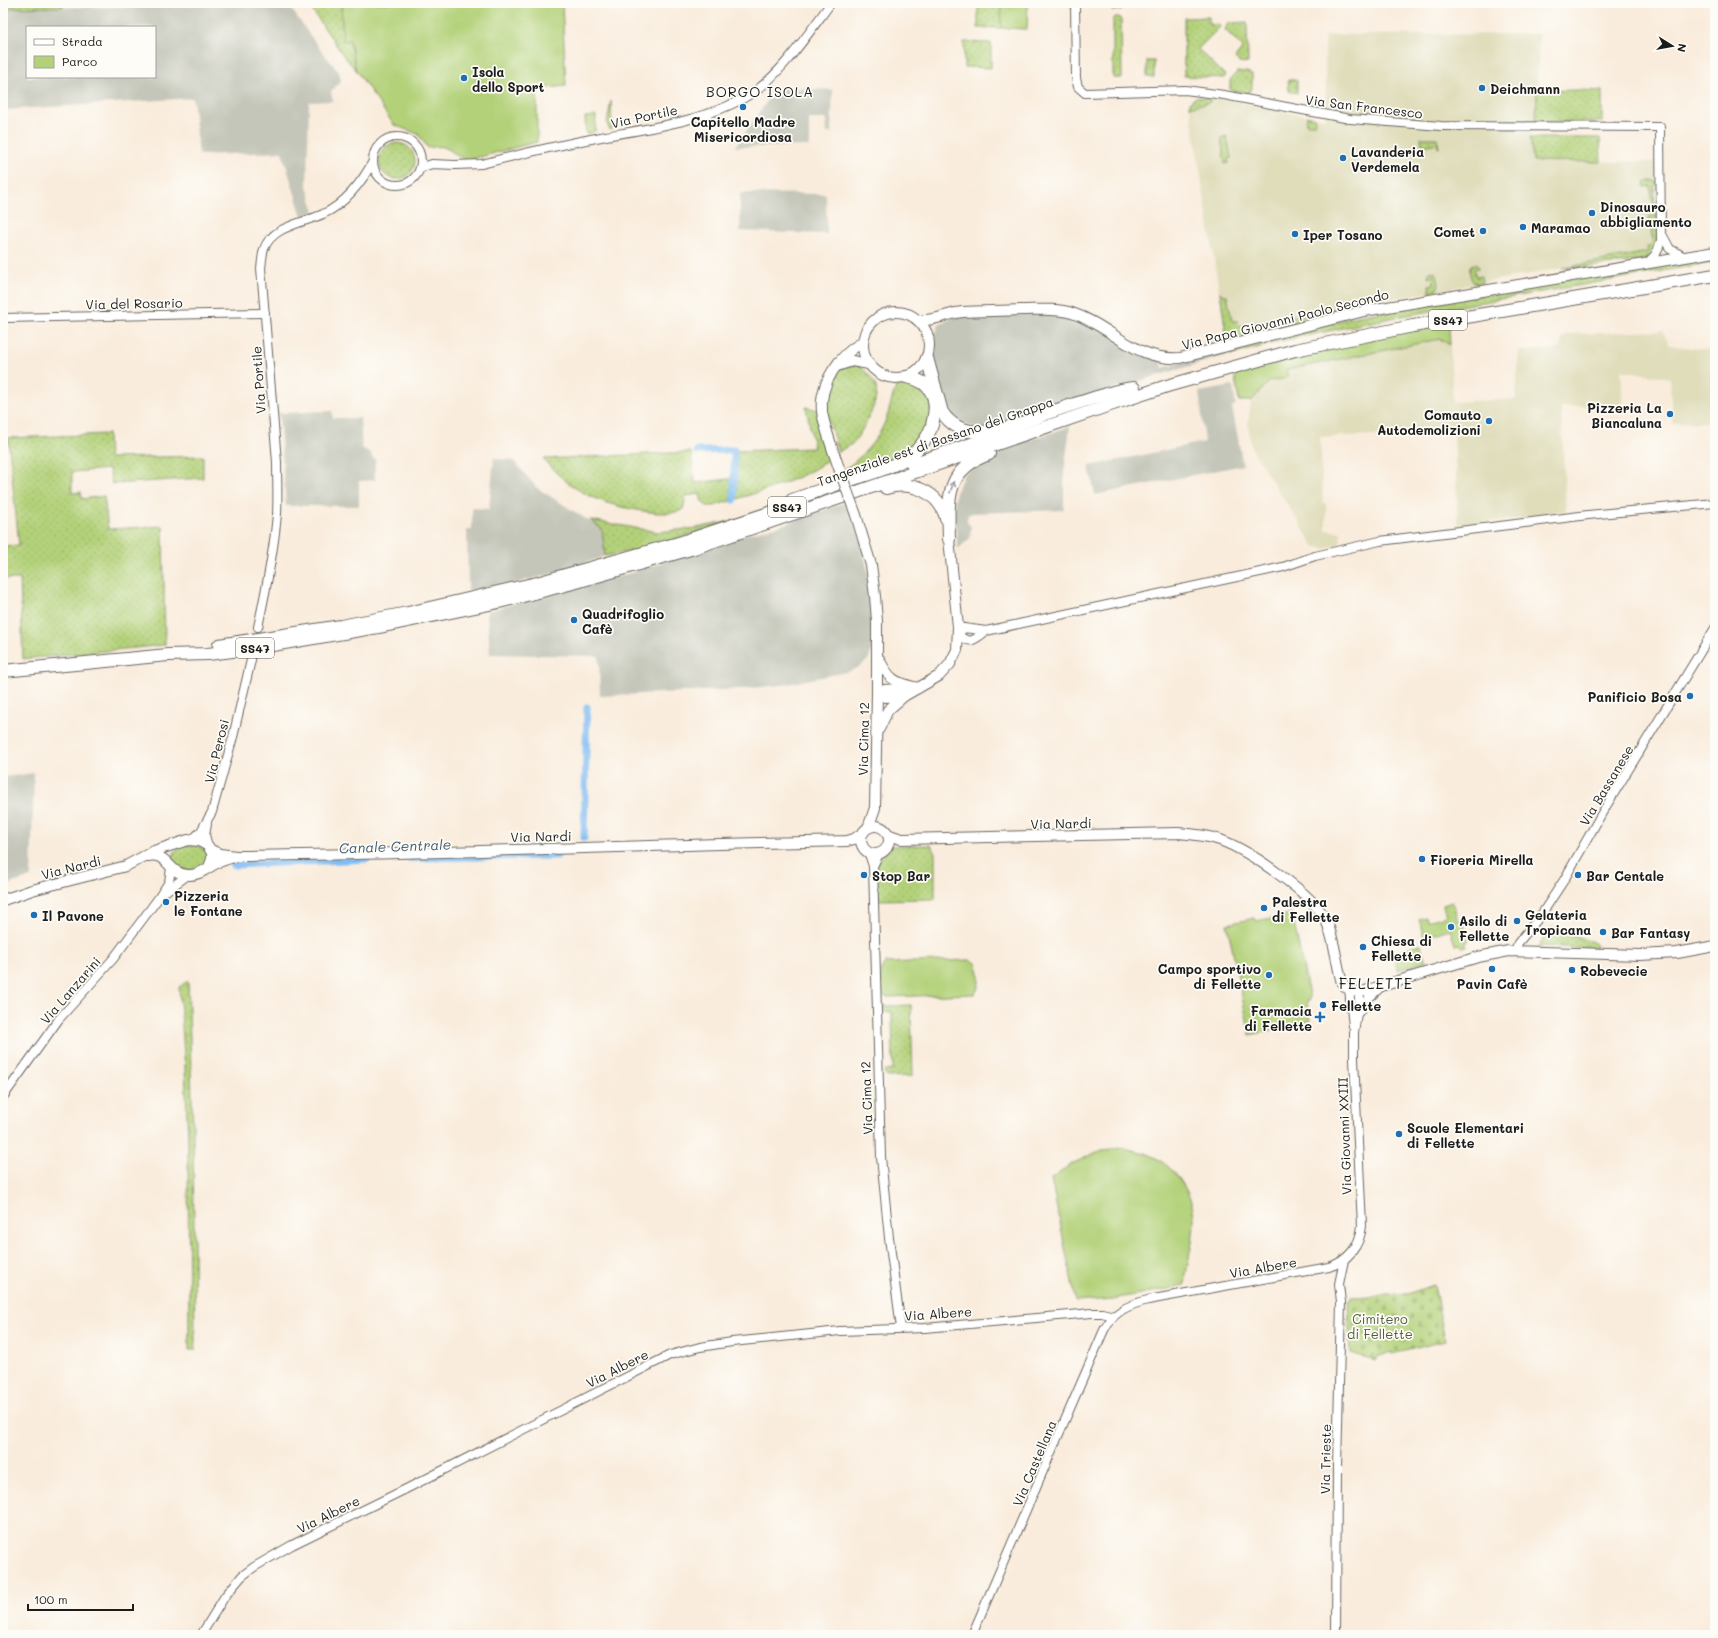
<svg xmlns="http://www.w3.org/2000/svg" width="1718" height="1638" font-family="Mali,sans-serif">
<defs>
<pattern id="grass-dots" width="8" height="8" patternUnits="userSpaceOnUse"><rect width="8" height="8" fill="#b3d179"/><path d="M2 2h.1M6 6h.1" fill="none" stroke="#99b368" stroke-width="1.8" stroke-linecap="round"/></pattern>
<pattern id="cemetery-stones" width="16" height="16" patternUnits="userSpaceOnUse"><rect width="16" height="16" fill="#b3d179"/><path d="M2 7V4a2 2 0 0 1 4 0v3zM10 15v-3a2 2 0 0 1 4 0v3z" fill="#99b368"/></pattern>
</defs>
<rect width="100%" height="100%" fill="#fdfcf7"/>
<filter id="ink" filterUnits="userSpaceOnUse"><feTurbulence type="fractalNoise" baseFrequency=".025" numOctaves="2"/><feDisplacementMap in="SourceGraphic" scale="8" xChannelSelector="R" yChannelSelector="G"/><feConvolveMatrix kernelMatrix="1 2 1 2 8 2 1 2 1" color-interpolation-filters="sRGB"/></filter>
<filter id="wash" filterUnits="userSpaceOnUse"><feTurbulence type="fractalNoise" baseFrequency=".012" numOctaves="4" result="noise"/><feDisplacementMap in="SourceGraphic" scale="16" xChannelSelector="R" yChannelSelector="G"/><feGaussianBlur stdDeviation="0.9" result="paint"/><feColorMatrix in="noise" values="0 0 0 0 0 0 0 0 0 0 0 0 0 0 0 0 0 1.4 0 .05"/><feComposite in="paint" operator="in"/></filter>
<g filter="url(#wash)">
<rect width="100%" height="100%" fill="#f9ecdc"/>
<!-- built -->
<g fill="#e0ddbb">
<polygon points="1539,34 1536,122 1531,122 1530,137 1533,161 1658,162 1657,215 1654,252 1587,267 1563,268 1346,307 1327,315 1227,341 1190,107 1192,99 1199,97 1233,101 1325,119 1326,109 1325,35"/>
<polygon points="1663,331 1669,345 1715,351 1715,422 1672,423 1670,378 1621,370 1623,404 1561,407 1566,512 1561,512 1559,511 1548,513 1547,515 1458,526 1454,432 1320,437 1323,503 1326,503 1326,530 1341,532 1340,545 1324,549 1314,546 1256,456 1251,446 1248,422 1251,401 1270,381 1288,378 1286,370 1440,339 1450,345 1453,402 1516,399 1519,351 1561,349 1562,338 1567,334"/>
</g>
<!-- industrial -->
<g fill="#c4c6b9" fill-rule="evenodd">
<path d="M 191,3 L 287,3 L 319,48 L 339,72 L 341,80 L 331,92 L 333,101 L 309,102 L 307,186 L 315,212 L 302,217 L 282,152 L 199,155 L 193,98 L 3,110 L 3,8 L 191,6 ZM 27,27 L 155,27 L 155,77 L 27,77 Z"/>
<polygon points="774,87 833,90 831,133 827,133 826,119 809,119 809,146 735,147 770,97"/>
<polygon points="740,193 826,194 827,234 740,231"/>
<polygon points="1052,313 1069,316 1083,321 1161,361 1163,368 1227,349 1228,355 1132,383 996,427 977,429 959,421 953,417 945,402 940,383 931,357 934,337 939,325 953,317"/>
<polygon points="1233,386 1236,404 1232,407 1243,465 1095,495 1089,466 1205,442 1199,392"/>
<polygon points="332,411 333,418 360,418 362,448 371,453 372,458 375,459 375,480 359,481 359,506 286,506 279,413"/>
<polygon points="1070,426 1064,473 1064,510 973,513 969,514 967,518 967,522 971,527 970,538 958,549 954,514 955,495 964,474 991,454"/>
<polygon points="494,457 496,459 513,460 537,488 602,529 605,556 566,570 497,588 468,591 467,530 472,530 472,508 489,509"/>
<polygon points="847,502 861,540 872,592 872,650 868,660 859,667 850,671 788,684 742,689 600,696 599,656 490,654 487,611 631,573 739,536 776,527"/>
<polygon points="34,773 31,877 3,886 3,777"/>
</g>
<!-- grass -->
<g fill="url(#grass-dots)" stroke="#68764a">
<polygon points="3,3 63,3 63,7 3,8"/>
<polygon points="307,3 341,3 343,40 350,40 356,70 344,56"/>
<polygon points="978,3 1002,3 1001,28 978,28"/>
<polygon points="1112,3 1121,3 1121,10 1112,11"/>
<polygon points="1115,17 1119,17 1121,20 1122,78 1113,78 1113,20"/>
<polygon points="1209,17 1209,25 1218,24 1220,27 1198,49 1226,76 1224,78 1184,76 1184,18"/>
<polygon points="1247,22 1248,63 1239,62 1235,58 1243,48 1225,30 1228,23"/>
<polygon points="964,42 991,43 991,68 964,67"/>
<rect x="1147" y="61" width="7" height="16"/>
<polygon points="1237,72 1247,72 1252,74 1252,88 1248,93 1232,91 1230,89 1230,80"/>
<polygon points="1288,80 1297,80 1297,93 1289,91"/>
<polygon points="1577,90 1602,91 1602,122 1536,122 1537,91"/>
<polygon points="1196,97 1210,98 1210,102 1190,107 1190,102"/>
<polygon points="1307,116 1314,118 1316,124 1306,124"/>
<polygon points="1227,136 1231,158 1228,159 1229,163 1225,164 1221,138"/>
<polygon points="1421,138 1437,138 1439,148 1438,148 1437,143 1424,146 1424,150 1423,150"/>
<polygon points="1530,138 1600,138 1601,162 1533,161"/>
<circle cx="397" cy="161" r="18"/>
<polygon points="1649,181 1655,181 1658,184 1654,186 1654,211 1649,214 1649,209 1654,208 1650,186 1644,187 1645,183"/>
<path d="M 1657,215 C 1657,232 1661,251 1643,260 L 1587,267 L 1563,268 L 1648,252 L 1647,247 L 1651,246 L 1653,242 L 1649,217 Z"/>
<polygon points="1715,254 1715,262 1396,317 1285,340 1231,355 1230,348 1358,316"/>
<path d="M 1474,264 L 1477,265 L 1479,268 L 1474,269 L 1476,277 L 1481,276 L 1482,283 L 1474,283 C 1470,278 1468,270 1471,265 Z"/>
<polygon points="1432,271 1437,274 1439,284 1437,289 1430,292 1429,285 1434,284 1433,276 1428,277 1429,273"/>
<polygon points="1220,292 1223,295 1227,295 1232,321 1238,321 1239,326 1346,307 1327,315 1227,341"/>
<path d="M 859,365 C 865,371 874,379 876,387 C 880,401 861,434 852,444 C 848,447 842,449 838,452 L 825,407 L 830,384 L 841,367 Z"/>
<path d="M 912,381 L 931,392 L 933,417 L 913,451 L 848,478 L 845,469 C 861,458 877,441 885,422 C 890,411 891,398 896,387 L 904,383 Z"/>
<path d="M 806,407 L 818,410 L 832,457 C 799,483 754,493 714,506 L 707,506 L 702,502 L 700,494 L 686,496 L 683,510 C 669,515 652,513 637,510 C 596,503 570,490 543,459 L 690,452 L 691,452 L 695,483 L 737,478 L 734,451 L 814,448 Z"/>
<polygon points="108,434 109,458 203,456 203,478 112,484 109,469 72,472 72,493 81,492 82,499 104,496 108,529 163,526 165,645 23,659 20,579 3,579 3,546 19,545 8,438"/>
<polygon points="590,520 658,532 697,528 736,520 643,549 605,556 602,529"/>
<path d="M 183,845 C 195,845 200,844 208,854 L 207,863 C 196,871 184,874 173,863 C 172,854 175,849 183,845 Z"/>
<path d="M 931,845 L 935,854 L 935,899 L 878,900 C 878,890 875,867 879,859 C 880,857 890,849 893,846 Z"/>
<polygon points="1552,927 1595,943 1596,947 1593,948 1538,946"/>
<polygon points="188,981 193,1128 195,1350 189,1350 188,1143 185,1068 179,987"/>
<polygon points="911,1005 913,1076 887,1077 885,1075 884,1071 893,1070 892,1012 883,1012 884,1006 888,1006"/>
</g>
<!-- cemetery -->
<polygon fill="url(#cemetery-stones)" stroke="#68764a" points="1434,1285 1445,1341 1392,1354 1391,1352 1377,1357 1375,1360 1350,1353 1348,1301 1351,1301 1351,1297 1407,1294"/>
<!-- green -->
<g fill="#b3d179" stroke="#68764a">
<path d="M 341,3 L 562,3 L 566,86 L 537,89 L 537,142 L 468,160 C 449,156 452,142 428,148 L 418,134 L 394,125 L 356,70 L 350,40 L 343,41 Z"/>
<polygon points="1002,3 1028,3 1027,29 1001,28"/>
<polygon points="611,101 612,130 609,129 607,123"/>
<polygon points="596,116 595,131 586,134 585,117"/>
<polygon points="1449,323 1450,345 1440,339 1286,370 1288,378 1270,381 1251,401 1239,401 1234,372 1281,357"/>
<polygon points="1452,902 1458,920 1462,919 1469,941 1465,942 1466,946 1461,947 1460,944 1455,945 1450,929 1424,937 1419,919 1426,917 1427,921 1446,916 1443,905"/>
<polygon points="1292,914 1310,1000 1307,1001 1311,1021 1250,1035 1227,924 1255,918 1256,921"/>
<polygon points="1420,944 1426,961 1398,970 1393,953"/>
<path d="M 970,960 L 976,963 C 980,970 981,989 974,994 L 888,997 L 883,996 L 882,993 C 882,984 878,969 885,963 Z"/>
<path d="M 1124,1148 C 1131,1150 1138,1151 1145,1153 C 1172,1162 1193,1191 1194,1219 C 1194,1241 1187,1264 1184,1286 L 1113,1299 L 1076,1302 L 1051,1179 L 1072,1164 L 1101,1150 Z"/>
</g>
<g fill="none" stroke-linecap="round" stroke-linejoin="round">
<!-- canal -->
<g stroke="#81bdf3" stroke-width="7">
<polyline points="697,451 734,450 734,500"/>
<polyline points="584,838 587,707"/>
<polyline points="410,858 557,856"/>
<polyline points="234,865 367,859"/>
</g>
</g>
</g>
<g filter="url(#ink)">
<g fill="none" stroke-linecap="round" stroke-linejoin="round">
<defs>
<g id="minor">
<polyline points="1075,3 1076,78 1078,87 1085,93 1185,90 1224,95 1350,119 1441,126 1660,127 1661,241 1656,254 1646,264"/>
<circle cx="397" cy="161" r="24"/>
<path d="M 420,168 L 432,164 L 455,165 L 482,164 C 523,153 565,144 606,136 C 652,128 708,120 749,95 C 780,77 809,32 831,3"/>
<polyline points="1662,234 1670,249 1685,257"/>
<polyline points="3,318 265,313"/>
<path d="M 258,627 C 266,590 274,551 277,514 C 278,497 277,479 277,462 L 261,268 C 262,262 262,255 264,249 C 272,226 304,223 323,214 C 344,205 363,181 373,161"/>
<path d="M 986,631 C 974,640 971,645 958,635 L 964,628 L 986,631 L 1283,567 L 1315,556 L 1380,541 L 1588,515 L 1715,503"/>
<polyline points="207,824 205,835 208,846"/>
<polyline points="188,840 195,837 201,831 212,812 233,737 251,660"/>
<polyline points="869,854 873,866 881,1157 889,1238 901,1328"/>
<polyline points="873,866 879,854"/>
<polyline points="166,891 188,875"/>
<polyline points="1515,951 1518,943 1541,915 1564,880 1602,813 1715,628"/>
<polyline points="1349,989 1353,1026"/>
<polyline points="1359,1012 1369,998 1381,987"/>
<polyline points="3,1097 59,1019 113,959 157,900 169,882 171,868"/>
<polyline points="201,1635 225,1596 242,1576 254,1567 292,1545 406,1489 670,1355 700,1347 732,1342 840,1331 925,1328 1092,1313 1102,1313 1114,1316"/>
<path d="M 972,1635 L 1104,1330 C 1113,1312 1128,1305 1148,1300 L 1329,1267 C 1348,1261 1360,1246 1362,1226 L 1354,1059 L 1354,1032 L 1359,1001 L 1359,992"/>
<polyline points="1336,1635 1337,1467 1341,1302 1339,1284 1344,1260"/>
</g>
<g id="major">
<circle cx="896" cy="345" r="33"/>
<path d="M 918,320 C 934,322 947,313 963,312 C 982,311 1002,311 1021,310 C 1038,310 1056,308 1072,313 C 1112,326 1134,361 1180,358 L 1364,311 L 1715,252"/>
<polyline points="837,366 852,361 869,364"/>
<path d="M 841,474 C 835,456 825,430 822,412 C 819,384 839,355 863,342"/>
<polyline points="856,515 871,565 875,596 877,621 877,693 875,808 868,828"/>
<path d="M 879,659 C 889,680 895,683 918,688"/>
<polyline points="877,693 884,690 908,688"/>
<polyline points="877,693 885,697 904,696"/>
<polyline points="879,729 888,710 904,696 939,676 950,664 957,650 958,627 949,539"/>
<circle cx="875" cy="840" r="14"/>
<path d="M 887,834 L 901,839 L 1178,833 C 1192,834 1206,835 1220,840 C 1248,850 1313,894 1326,920 C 1335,940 1336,962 1342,983 C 1348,991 1356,993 1365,991 L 1478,957 L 1509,951 L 1640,955 L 1677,953 L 1715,946"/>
<path d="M 211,850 L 220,854 L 236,856 C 439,854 643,845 847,841 L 854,839 L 863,833"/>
<path d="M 148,856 C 168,852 168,874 188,875 C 200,876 209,866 219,862 C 224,860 229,858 234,857"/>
<polyline points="3,900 32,890 126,866 154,851 188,840 199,841 208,846 212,853 212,859 209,867"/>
</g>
<g id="highway">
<path d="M 927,358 L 942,412 C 966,450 1019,424 1051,412 C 1069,406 1086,400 1104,395 C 1113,392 1124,388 1134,388"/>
<polyline points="912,464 1016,429"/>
<path d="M 847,481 C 880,470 920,463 932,425 C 934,417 936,408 934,400 C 931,385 920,379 906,377"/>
<path d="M 886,488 C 911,480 939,492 946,518"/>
<polyline points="792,500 838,484"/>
<path d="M 949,539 C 948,500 945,469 989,454"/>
<polyline points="219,645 341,626 408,613 537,583 682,542 802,502"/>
<polyline points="3,671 168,655 208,654 249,649 384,626 499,602 573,583 694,548 1104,407 1167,386 1295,350 1413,326 1715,275"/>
</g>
</defs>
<!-- minor casing -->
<use href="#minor" stroke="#69655f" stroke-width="10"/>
<!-- major casing -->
<use href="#major" stroke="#69655f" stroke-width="12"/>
<!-- highway casing -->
<use href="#highway" stroke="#69655f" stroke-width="14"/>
<!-- minor -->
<use href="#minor" stroke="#fff" stroke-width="8"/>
<!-- major -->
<use href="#major" stroke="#fff" stroke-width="10"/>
<!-- highway -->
<use href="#highway" stroke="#fff" stroke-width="12"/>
<defs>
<polyline id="major-bridge" points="841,474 856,515"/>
</defs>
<!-- major-bridge casing -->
<use href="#major-bridge" stroke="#69655f" stroke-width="12" stroke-linecap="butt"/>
<!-- major-bridge -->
<use href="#major-bridge" stroke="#fff" stroke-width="10"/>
</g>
<!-- one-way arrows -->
<defs><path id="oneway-shaft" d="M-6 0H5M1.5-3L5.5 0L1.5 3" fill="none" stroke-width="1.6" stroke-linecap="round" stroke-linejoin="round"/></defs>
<use stroke="#999" href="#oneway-shaft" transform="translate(952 487) rotate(-71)"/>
</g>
<!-- markers -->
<g fill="#1f6fb2" stroke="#fdfcf7" stroke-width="1.5">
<circle cx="464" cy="78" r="4"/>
<circle cx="1482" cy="88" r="4"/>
<circle cx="743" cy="107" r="4"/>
<circle cx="1343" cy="158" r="4"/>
<circle cx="1592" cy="213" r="4"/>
<circle cx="1523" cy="227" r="4"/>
<circle cx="1483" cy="231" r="4"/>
<circle cx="1295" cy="234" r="4"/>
<circle cx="1670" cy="414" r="4"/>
<circle cx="1489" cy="421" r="4"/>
<circle cx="574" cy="620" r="4"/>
<circle cx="1690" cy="696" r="4"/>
<circle cx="1422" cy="859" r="4"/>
<circle cx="864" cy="875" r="4"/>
<circle cx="1578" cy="875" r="4"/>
<circle cx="166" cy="902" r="4"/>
<circle cx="1264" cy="908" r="4"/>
<circle cx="34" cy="915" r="4"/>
<circle cx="1517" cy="921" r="4"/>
<circle cx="1451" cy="927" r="4"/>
<circle cx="1603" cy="932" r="4"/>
<circle cx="1363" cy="947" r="4"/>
<circle cx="1492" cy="969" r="4"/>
<circle cx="1572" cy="970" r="4"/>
<circle cx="1269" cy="975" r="4"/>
<circle cx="1323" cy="1005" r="4"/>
<path d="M1318 1011h4v4h4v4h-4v4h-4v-4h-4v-4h4z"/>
<circle cx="1399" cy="1134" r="4"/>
</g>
<g text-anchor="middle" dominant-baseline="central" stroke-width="3.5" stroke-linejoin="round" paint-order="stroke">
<!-- shield labels -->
<g fill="#fdfcf7" stroke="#605f5e" stroke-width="1">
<rect x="1429" y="310" width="38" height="20" rx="3"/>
<rect x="768" y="497" width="38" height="20" rx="3"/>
<rect x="236" y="638" width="38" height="20" rx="3"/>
</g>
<g font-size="12" font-weight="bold" fill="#1c1c1c">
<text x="1448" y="320">SS47</text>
<text x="787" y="507">SS47</text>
<text x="255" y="648">SS47</text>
</g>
<!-- poi labels -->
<g font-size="13" font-weight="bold" fill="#1c1c1c" stroke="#fdfcf7" text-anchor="start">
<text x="472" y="71">Isola<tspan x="472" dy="15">dello Sport</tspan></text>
<text x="1490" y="88">Deichmann</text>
<text x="743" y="121" text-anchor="middle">Capitello Madre<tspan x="743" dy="15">Misericordiosa</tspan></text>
<text x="1351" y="151">Lavanderia<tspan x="1351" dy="15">Verdemela</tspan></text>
<text x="1600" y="206">Dinosauro<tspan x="1600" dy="15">abbigliamento</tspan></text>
<text x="1531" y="227">Maramao</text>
<text x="1475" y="231" text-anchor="end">Comet</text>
<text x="1303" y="234">Iper Tosano</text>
<text x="1662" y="407" text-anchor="end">Pizzeria La<tspan x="1662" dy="15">Biancaluna</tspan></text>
<text x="1481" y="414" text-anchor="end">Comauto<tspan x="1481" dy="15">Autodemolizioni</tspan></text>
<text x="582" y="613">Quadrifoglio<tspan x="582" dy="15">Cafè</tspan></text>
<text x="1682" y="696" text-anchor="end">Panificio Bosa</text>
<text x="1430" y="859">Fioreria Mirella</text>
<text x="872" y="875">Stop Bar</text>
<text x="1586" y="875">Bar Centale</text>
<text x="174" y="895">Pizzeria<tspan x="174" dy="15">le Fontane</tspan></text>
<text x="1272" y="901">Palestra<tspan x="1272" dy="15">di Fellette</tspan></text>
<text x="1525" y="914">Gelateria<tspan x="1525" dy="15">Tropicana</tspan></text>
<text x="42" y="915">Il Pavone</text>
<text x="1459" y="920">Asilo di<tspan x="1459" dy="15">Fellette</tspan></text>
<text x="1611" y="932">Bar Fantasy</text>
<text x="1371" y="940">Chiesa di<tspan x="1371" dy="15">Fellette</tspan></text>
<text x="1261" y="968" text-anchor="end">Campo sportivo<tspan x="1261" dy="15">di Fellette</tspan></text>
<text x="1580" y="970">Robevecie</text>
<text x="1492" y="983" text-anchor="middle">Pavin Cafè</text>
<text x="1331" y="1005">Fellette</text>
<text x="1312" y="1010" text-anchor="end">Farmacia<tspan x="1312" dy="15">di Fellette</tspan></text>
<text x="1407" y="1127">Scuole Elementari<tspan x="1407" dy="15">di Fellette</tspan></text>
</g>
<!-- street labels -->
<g font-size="13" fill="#1c1c1c" stroke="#fdfcf7">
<text transform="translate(1364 106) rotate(7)">Via San Francesco</text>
<text transform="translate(644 116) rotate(-12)">Via Portile</text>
<text transform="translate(134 303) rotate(-1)">Via del Rosario</text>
<text transform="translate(1285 319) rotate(-14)">Via Papa Giovanni Paolo Secondo</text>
<text transform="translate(258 380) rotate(-94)">Via Portile</text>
<text transform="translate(935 441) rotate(-19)">Tangenziale est di Bassano del Grappa</text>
<text transform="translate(863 739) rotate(-89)">Via Cima 12</text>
<text transform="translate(216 751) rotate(-76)">Via Perosi</text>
<text transform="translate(1606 785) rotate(-59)">Via Bassanese</text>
<text transform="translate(1061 823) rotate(-1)">Via Nardi</text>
<text transform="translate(541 836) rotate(-1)">Via Nardi</text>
<text transform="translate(71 867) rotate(-14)">Via Nardi</text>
<text transform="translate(70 990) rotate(-49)">Via Lanzarini</text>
<text transform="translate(866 1098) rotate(-92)">Via Cima 12</text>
<text transform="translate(1344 1136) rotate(-92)">Via Giovanni XXIII</text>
<text transform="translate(1263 1267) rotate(-10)">Via Albere</text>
<text transform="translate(938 1313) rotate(-4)">Via Albere</text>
<text transform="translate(617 1368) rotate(-27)">Via Albere</text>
<text transform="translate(1325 1459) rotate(-89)">Via Trieste</text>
<text transform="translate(1034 1463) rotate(-67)">Via Castellana</text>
<text transform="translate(328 1514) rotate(-26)">Via Albere</text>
</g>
<!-- park labels -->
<g font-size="13" fill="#515b3d" stroke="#fdfcf7">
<text x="1380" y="1318">Cimitero<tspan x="1380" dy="15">di Fellette</tspan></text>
</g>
<!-- neighbourhood labels -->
<g font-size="14" letter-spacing="1" fill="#1c1c1c" stroke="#fdfcf7">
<text x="760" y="91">BORGO ISOLA</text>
</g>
<!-- water labels -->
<g font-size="14" font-style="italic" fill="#445c72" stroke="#fdfcf7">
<text transform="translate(395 846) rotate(-2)">Canale Centrale</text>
</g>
<!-- quarter labels -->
<g font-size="15" letter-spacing="1" fill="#1c1c1c" stroke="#fdfcf7">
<text x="1376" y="983">FELLETTE</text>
</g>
</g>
<!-- margin -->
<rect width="1718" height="1638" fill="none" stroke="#fdfcf7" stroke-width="16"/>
<!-- legend -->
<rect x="26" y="26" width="130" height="52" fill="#fdfcf7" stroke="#a3a29f"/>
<rect x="34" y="39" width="20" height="6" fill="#ffffff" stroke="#a3a29f"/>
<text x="62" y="46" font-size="12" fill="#1c1c1c">Strada</text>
<rect x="34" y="56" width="20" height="12" fill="#b3d179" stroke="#a3a29f"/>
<text x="62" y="66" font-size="12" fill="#1c1c1c">Parco</text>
<!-- north arrow -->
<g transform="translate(1672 46) rotate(101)" stroke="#fdfcf7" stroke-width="3" paint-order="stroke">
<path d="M0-3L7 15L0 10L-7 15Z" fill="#1c1c1c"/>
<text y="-6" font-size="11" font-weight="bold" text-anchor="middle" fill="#1c1c1c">N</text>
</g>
<!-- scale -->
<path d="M28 1604v6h105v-6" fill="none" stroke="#1c1c1c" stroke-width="2"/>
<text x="34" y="1604" font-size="12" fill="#1c1c1c" stroke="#fdfcf7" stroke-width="3" paint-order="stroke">100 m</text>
</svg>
